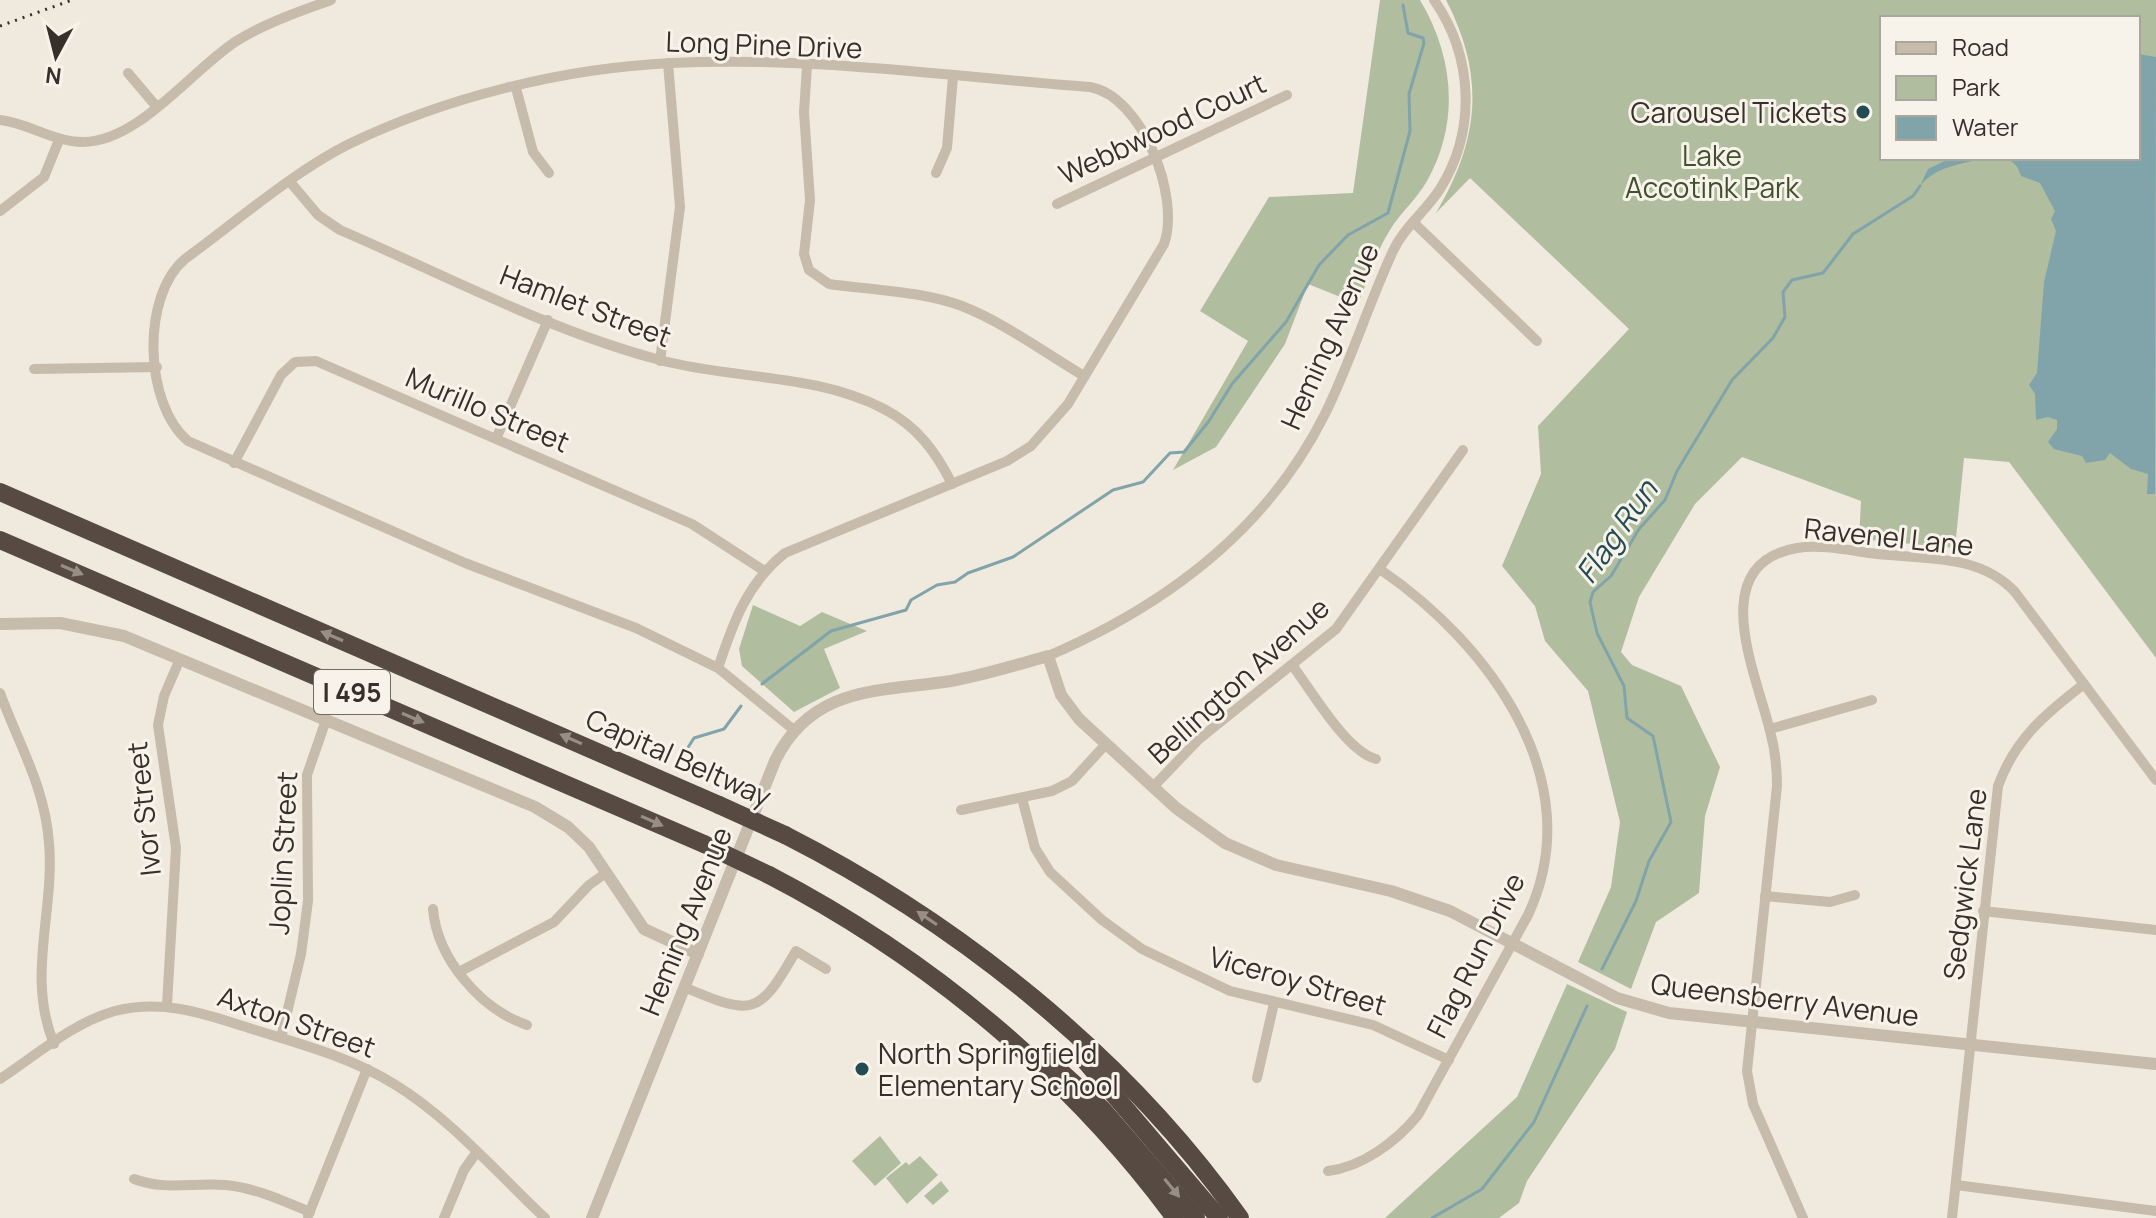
<svg xmlns="http://www.w3.org/2000/svg" width="2156" height="1218" font-family="Manrope,sans-serif">
<rect width="100%" height="100%" fill="#f0eade"/>
<!-- green -->
<g fill="#b0be9f" fill-rule="evenodd">
<path d="M 1380,0 L 1420,0 C 1454,57 1460,122 1427,181 C 1417,199 1400,213 1390,230 C 1376,252 1368,280 1358,304 L 1308,284 L 1285,344 L 1216,447 L 1173,470 L 1248,341 L 1200,311 L 1269,197 L 1353,193 Z"/>
<path d="M 1446,0 L 2156,0 L 2156,658 L 2009,462 L 1964,458 L 1955,548 L 1859,539 L 1861,501 L 1742,457 L 1695,504 L 1639,597 L 1621,652 L 1632,665 L 1681,686 L 1720,767 L 1705,816 L 1699,893 L 1656,922 L 1631,989 L 1578,962 L 1611,887 L 1620,822 L 1588,691 L 1545,641 L 1535,606 L 1502,566 L 1541,474 L 1538,426 L 1629,329 L 1470,178 L 1436,213 C 1479,140 1486,77 1446,0 ZM 1882,18 L 2138,18 L 2138,158 L 1882,158 Z"/>
<polygon points="753,605 800,626 822,612 867,631 824,649 840,688 794,712 742,666 739,649"/>
<polygon points="1567,984 1627,1012 1615,1049 1527,1181 1519,1203 1499,1218 1385,1218 1517,1097"/>
<polygon points="880,1136 901,1163 875,1186 852,1161"/>
<polygon points="920,1156 938,1175 907,1204 886,1178 906,1162 909,1165"/>
<polygon points="941,1181 949,1191 933,1205 924,1196"/>
</g>
<!-- water -->
<g fill="#80a4aa">
<path d="M 2138,54 L 2156,57 L 2155,494 L 2147,494 L 2148,474 L 2131,469 L 2110,453 L 2105,460 L 2086,463 L 2082,456 L 2054,449 L 2048,442 L 2057,429 L 2057,420 L 2048,417 L 2036,420 L 2035,394 L 2029,385 L 2037,373 L 2044,282 L 2056,231 L 2051,219 L 2055,211 L 2040,183 L 2021,176 C 2017,164 2013,160 2000,158 L 2138,158 Z"/>
<path d="M 1951,158 L 1982,158 C 1958,166 1938,165 1920,186 L 1928,169 Z"/>
</g>
<g fill="none" stroke-linecap="round" stroke-linejoin="round">
<!-- stream -->
<g stroke="#80a4aa" stroke-width="3">
<polyline points="762,684 831,631 906,610 911,600 937,585 955,582 968,573 1013,557 1113,490 1143,482 1170,453 1184,452 1209,421 1232,384 1286,322 1319,265 1348,235 1388,213 1410,131 1409,94 1424,43 1423,38 1408,33 1403,5"/>
<polyline points="687,749 694,738 724,729 741,706"/>
<polyline points="1602,969 1636,901 1649,861 1671,822 1653,736 1627,718 1624,686 1597,633 1590,602 1593,592 1611,576 1639,529 1665,500 1677,471 1732,380 1773,338 1785,317 1783,292 1792,280 1823,273 1853,234 1913,196 1920,186"/>
<polyline points="1432,1218 1482,1189 1534,1122 1587,1006"/>
</g>
<!-- minor -->
<g stroke="#c7bbab" stroke-width="10">
<path d="M 807,66 L 804,112 L 810,200 L 804,254 L 809,270 L 829,284 C 872,290 921,291 962,306 C 1005,323 1045,353 1084,376"/>
<polyline points="128,73 156,106"/>
<polyline points="516,88 533,152 549,173"/>
<path d="M 0,120 C 29,123 53,142 83,142 C 138,142 191,71 235,42 C 265,23 298,12 331,0"/>
<polyline points="936,173 947,148 953,77"/>
<path d="M 291,183 L 318,215 L 340,230 C 445,275 550,331 660,360 C 734,380 815,373 884,409 C 917,426 936,452 952,484"/>
<polyline points="1057,204 1287,95"/>
<polyline points="0,211 44,177 59,140"/>
<polyline points="1413,222 1537,341"/>
<polyline points="660,361 680,207 668,63"/>
<polyline points="34,369 157,367"/>
<polyline points="496,439 548,320"/>
<polyline points="234,463 281,375 295,362 316,361 692,524 763,570"/>
<path d="M 1048,656 C 1165,606 1267,530 1325,414 C 1351,361 1368,305 1393,251 C 1404,227 1426,211 1440,189 C 1477,130 1473,56 1434,0"/>
<path d="M 1292,665 C 1312,691 1346,751 1376,759"/>
<path d="M 718,668 C 733,623 747,583 785,553 L 1007,461 L 1031,446 L 1068,404 L 1164,244 C 1181,197 1142,96 1090,87 C 953,77 809,56 672,63 C 564,68 446,97 349,144 C 293,172 236,222 185,259 C 141,296 144,404 188,441 L 465,563 L 636,628 L 718,668 L 794,730"/>
<path d="M 0,693 C 19,745 45,787 49,843 C 55,911 26,976 54,1044"/>
<polyline points="1770,729 1872,700"/>
<polyline points="1153,787 1199,739 1336,629 1463,450"/>
<polyline points="1022,798 1035,848 1050,872 1102,920 1142,949 1230,991 1373,1025 1449,1060"/>
<polyline points="961,810 1052,791 1072,781 1106,744"/>
<polyline points="1765,896 1830,902 1855,895"/>
<path d="M 433,909 C 437,958 480,1009 527,1025"/>
<polyline points="1983,911 2156,930"/>
<polyline points="459,972 554,922 589,885 606,873"/>
<path d="M 684,987 C 754,1017 759,1015 796,951 L 826,969"/>
<polyline points="167,1005 176,848 158,725 164,696 180,659"/>
<polyline points="281,1038 301,954 308,901 307,775 326,720"/>
<polyline points="1257,1078 1274,1003"/>
<path d="M 0,1079 C 35,1056 74,1022 115,1011 C 162,999 202,1013 246,1027 C 296,1043 349,1056 394,1084 C 450,1118 497,1173 545,1218"/>
<path d="M 1328,1171 C 1362,1167 1396,1142 1418,1115 L 1528,915 C 1591,781 1489,644 1381,570"/>
<path d="M 134,1179 C 165,1191 194,1182 226,1185 C 256,1188 283,1201 310,1212"/>
<polyline points="1956,1185 2156,1211"/>
<polyline points="308,1216 367,1069"/>
<polyline points="444,1218 464,1170 476,1153"/>
<path d="M 1803,1218 L 1753,1104 L 1747,1071 L 1777,786 C 1777,767 1775,749 1770,731 C 1757,675 1704,564 1797,548 C 1823,544 1852,551 1877,554 C 1925,559 1980,554 2015,592 L 2156,780"/>
<path d="M 1952,1218 L 1998,786 C 2015,739 2045,714 2084,684"/>
</g>
<!-- tertiary -->
<g stroke="#c7bbab" stroke-width="12">
<polyline points="0,624 60,623 124,636 535,807 568,827 589,847 644,929 698,954"/>
<path d="M 592,1218 L 775,761 C 812,685 880,692 951,681 C 984,675 1016,665 1048,656 L 1061,695 L 1079,719 L 1176,808 L 1225,843 L 1276,865 L 1391,891 L 1450,911 L 1617,998 L 1669,1013 L 2156,1064"/>
</g>
<!-- motorway -->
<g stroke="#564a42" stroke-width="18">
<polyline points="0,492 719,805"/>
<polyline points="0,540 704,844"/>
<path d="M 785,835 C 960,924 1126,1057 1240,1218"/>
<path d="M 769,875 C 927,957 1070,1075 1175,1218"/>
<polyline points="1041,1054 1102,1109 1196,1218"/>
<polyline points="1086,1062 1219,1218"/>
</g>
<!-- rail -->
<polyline stroke="#362f2a" stroke-width="3" stroke-dasharray="2 6" stroke-linecap="butt" points="0,26 72,0"/>
<!-- motorway-bridge -->
<g stroke="#564a42" stroke-width="18">
<polyline points="719,805 785,835"/>
<polyline points="704,844 769,875"/>
</g>
</g>
<!-- one-way arrows -->
<defs><path id="oneway-solid" d="M-6-.8H1V-3.2L6.5 0L1 3.2V.8H-6Z" transform="scale(2)"/></defs>
<g fill="#978e85">
<use href="#oneway-solid" transform="translate(72 570) rotate(23)"/>
<use href="#oneway-solid" transform="translate(332 636) rotate(-157)"/>
<use href="#oneway-solid" transform="translate(413 718) rotate(23)"/>
<use href="#oneway-solid" transform="translate(571 739) rotate(-156)"/>
<use href="#oneway-solid" transform="translate(652 821) rotate(24)"/>
<use href="#oneway-solid" transform="translate(927 918) rotate(-146)"/>
<use href="#oneway-solid" transform="translate(1172 1188) rotate(51)"/>
</g>
<!-- markers -->
<g fill="#234b53" stroke="#f8f3ea" stroke-width="3">
<circle cx="1863" cy="112" r="8"/>
<circle cx="862" cy="1069" r="8"/>
</g>
<g text-anchor="middle" dominant-baseline="central" stroke-width="6" stroke-linejoin="round" paint-order="stroke">
<!-- shield labels -->
<rect fill="#f8f3ea" stroke="#706a64" stroke-width="2" x="314" y="670" width="76" height="44" rx="6"/>
<g font-size="26" font-weight="bold" fill="#362f2a">
<text x="352" y="692">I 495</text>
</g>
<!-- street labels -->
<g font-size="28" fill="#362f2a" stroke="#f8f3ea">
<text transform="translate(764 44) rotate(2)">Long Pine Drive</text>
<text transform="translate(1162 128) rotate(-25)">Webbwood Court</text>
<text transform="translate(586 305) rotate(21)">Hamlet Street</text>
<text transform="translate(1329 336) rotate(-66)">Heming Avenue</text>
<text transform="translate(488 409) rotate(23)">Murillo Street</text>
<text transform="translate(1889 536) rotate(6)">Ravenel Lane</text>
<text transform="translate(1238 680) rotate(-42)">Bellington Avenue</text>
<text transform="translate(679 757) rotate(24)">Capital Beltway</text>
<text transform="translate(143 809) rotate(-96)">Ivor Street</text>
<text transform="translate(282 853) rotate(-87)">Joplin Street</text>
<text transform="translate(1964 884) rotate(-83)">Sedgwick Lane</text>
<text transform="translate(685 921) rotate(-68)">Heming Avenue</text>
<text transform="translate(1475 955) rotate(-63)">Flag Run Drive</text>
<text transform="translate(1298 980) rotate(16)">Viceroy Street</text>
<text transform="translate(1785 999) rotate(7)">Queensberry Avenue</text>
<text transform="translate(297 1021) rotate(19)">Axton Street</text>
</g>
<!-- poi labels -->
<g font-size="28" fill="#362f2a" stroke="#f8f3ea" text-anchor="end">
<text x="1847" y="112">Carousel Tickets</text>
<text x="878" y="1053" text-anchor="start">North Springfield<tspan x="878" dy="32">Elementary School</tspan></text>
</g>
<!-- park labels -->
<g font-size="28" fill="#415130" stroke="#f8f3ea">
<text x="1712" y="155">Lake<tspan x="1712" dy="32">Accotink Park</tspan></text>
</g>
<!-- water labels -->
<g font-size="30" font-style="italic" fill="#234b53" stroke="#f8f3ea">
<text transform="translate(1616 531) rotate(-55)">Flag Run</text>
</g>
</g>
<!-- legend -->
<rect x="1880" y="16" width="260" height="144" fill="#f8f3ea" stroke="#aaa59d" stroke-width="2"/>
<rect x="1896" y="42" width="40" height="12" fill="#c7bbab" stroke="#aaa59d" stroke-width="2"/>
<text x="1952" y="56" font-size="24" fill="#362f2a">Road</text>
<rect x="1896" y="76" width="40" height="24" fill="#b0be9f" stroke="#aaa59d" stroke-width="2"/>
<text x="1952" y="96" font-size="24" fill="#362f2a">Park</text>
<rect x="1896" y="116" width="40" height="24" fill="#80a4aa" stroke="#aaa59d" stroke-width="2"/>
<text x="1952" y="136" font-size="24" fill="#362f2a">Water</text>
<!-- north arrow -->
<g transform="translate(56 56) rotate(187)" stroke="#f8f3ea" stroke-width="6" paint-order="stroke">
<path d="M0-6L14 30L0 20L-14 30Z" fill="#362f2a"/>
<text y="-12" font-size="22" font-weight="bold" text-anchor="middle" fill="#362f2a">N</text>
</g>
</svg>
